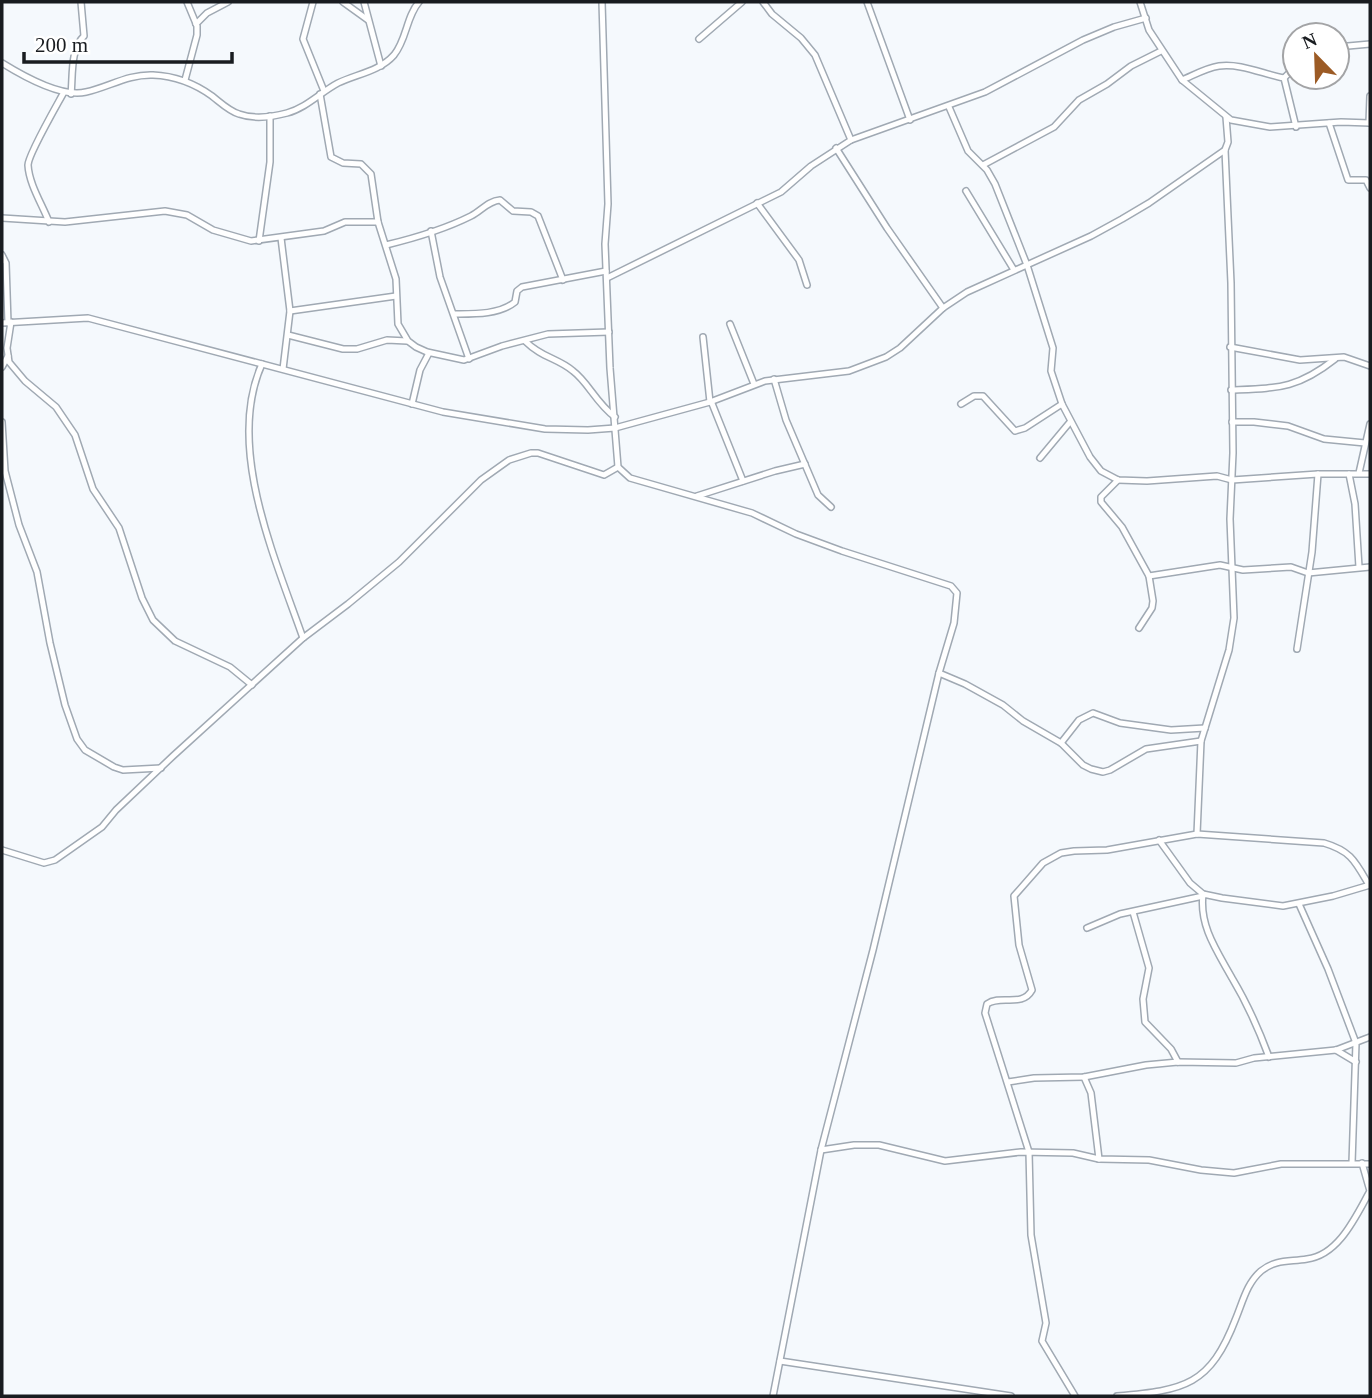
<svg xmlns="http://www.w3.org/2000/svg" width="1372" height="1398" font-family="'Times New Roman',serif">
<rect width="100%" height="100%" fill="#f5f9fd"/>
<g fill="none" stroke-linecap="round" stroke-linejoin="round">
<defs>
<g id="minor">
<polyline points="313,2 303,39 324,91"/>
<polyline points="343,2 368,20"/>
<polyline points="364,2 381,66"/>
<polyline points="602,2 608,204 605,244 610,368 618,467 630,478 752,513 796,534 842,551 951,586 957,593 954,623 939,673 873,950 821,1150 773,1396"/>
<polyline points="763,2 772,14 801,38 815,55 851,140"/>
<polyline points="867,2 910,120"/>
<polyline points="1140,2 1149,30 1182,80 1231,120 1270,127 1341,122 1370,123"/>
<polyline points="196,24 207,13 228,2"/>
<polyline points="699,39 742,2"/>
<polyline points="1337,47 1370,44"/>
<path d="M 2,63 C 23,76 62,98 86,92 C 109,87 128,74 153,75 C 176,76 194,83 212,96 C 221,103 229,111 239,114 C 253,119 272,117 287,113 C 306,108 321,92 338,83 C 357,74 380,71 394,55 C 407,39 406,17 419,2"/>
<polyline points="1284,78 1295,67"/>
<polyline points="185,80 197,35 197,26 187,2"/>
<path d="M 1182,80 C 1194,75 1206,68 1219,66 C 1240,63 1263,74 1284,78 L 1296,127"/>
<path d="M 71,94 C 73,76 70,49 84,36 L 81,2"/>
<polyline points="320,94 331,157 343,163 361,164 371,174 378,222 396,279 398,324 408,341 416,347 427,352 464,360 502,346 548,334 609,332"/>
<polyline points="949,107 968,151 987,170 995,184 1027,265 1053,348 1051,371 1062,404 1090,457 1101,471 1118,480 1147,481 1217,476 1232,480 1318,474 1370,474"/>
<polyline points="1329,123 1348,180 1366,180 1370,188"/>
<polyline points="1369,123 1370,96"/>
<polyline points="836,148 887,228 943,308"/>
<polyline points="983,165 1054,127 1079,100 1107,84 1131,66 1161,51"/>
<polyline points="966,191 1014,270"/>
<polyline points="757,203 799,260 807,285"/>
<polyline points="2,218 65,222 165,211 187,215 213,230 251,241 324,231 345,222 378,222"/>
<path d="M 49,222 C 42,204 29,184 28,165 C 28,155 57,105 64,92"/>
<polyline points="431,231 440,277 469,359"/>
<polyline points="281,238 290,311 283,369"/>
<polyline points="259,241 270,162 270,116"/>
<path d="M 386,245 C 411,239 447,228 471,216 C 481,211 488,201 500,200 L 513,211 L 531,212 L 538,216 L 563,280"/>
<polyline points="2,255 6,263 8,323"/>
<polyline points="607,278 781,192 811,166 851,140 985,92 1083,40 1114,27 1146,18"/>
<polyline points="290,311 396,296"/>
<path d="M 454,314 C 473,314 499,315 515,302 L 517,291 L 522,287 L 606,271"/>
<polyline points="11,322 7,348 9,362 25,381 56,407 75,435 93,489 119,528 142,598 153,620 175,641 230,667 252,685"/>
<polyline points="2,323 88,318 443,412 545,429 588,430 615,428 710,402 765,381 849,371 886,357 900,348 943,308 967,292 1091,236 1122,219 1149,203 1225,150 1228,142 1226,117"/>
<polyline points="730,324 754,384"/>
<polyline points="288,335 343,349 357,349 387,340 407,341"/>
<polyline points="703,337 710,402"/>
<path d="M 525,341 C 542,358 558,358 573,371 C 588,382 596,403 615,417"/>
<polyline points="1230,347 1300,360 1344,357 1370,366"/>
<path d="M 262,364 C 225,446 275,558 303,638"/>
<polyline points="2,367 8,356"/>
<polyline points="774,379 786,420 818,495 831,507"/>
<path d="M 1231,390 C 1278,388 1297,389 1335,359"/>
<polyline points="711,401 743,481"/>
<polyline points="412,404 420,370 429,353"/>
<polyline points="961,404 974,396 983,396 1015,431 1025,428 1062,404"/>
<polyline points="2,422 5,471 19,525 37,572 50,643 65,705 77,739 85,750 114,767 123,770 161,768"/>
<polyline points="1232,422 1254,422 1288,426 1324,439 1365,443"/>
<polyline points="1040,458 1070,422"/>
<polyline points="1359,473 1370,424"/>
<polyline points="1349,474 1355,504 1359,567"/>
<polyline points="1118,480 1101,497 1101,502 1122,527 1149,576 1153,601 1152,608 1139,628"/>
<polyline points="697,496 775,471 805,464"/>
<polyline points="1149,576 1220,565 1243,570 1291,567 1308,573 1370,567"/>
<polyline points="1297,649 1312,552 1318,474"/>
<polyline points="939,673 965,684 1003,705 1023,721 1061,743 1083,765 1091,769 1103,772 1110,770 1146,749 1201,741"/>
<polyline points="1061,743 1079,720 1093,713 1120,723 1171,730 1205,728"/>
<polyline points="1197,834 1201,741 1229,650 1234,618 1230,519 1233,453 1231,283 1225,150"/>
<polyline points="1159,840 1190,883 1203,894 1222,898 1283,906 1333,896 1370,885"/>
<polyline points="2,850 44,863 55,860 102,827 116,810 173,756 303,638 348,604 399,562 481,480 509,460 531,453 538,453 604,475 618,467"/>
<path d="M 1203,894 C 1199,926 1217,951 1232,978 C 1247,1003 1259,1030 1269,1057"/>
<polyline points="1299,904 1328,969 1356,1043 1352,1163"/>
<polyline points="1133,912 1149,968 1143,999 1145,1022 1171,1049 1178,1062"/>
<polyline points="1087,928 1120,914 1203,896"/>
<polyline points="1336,1050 1356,1062"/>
<polyline points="1084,1077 1091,1093 1099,1159"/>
<polyline points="1008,1082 1034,1078 1084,1077 1146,1065 1178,1062 1236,1063 1254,1058 1336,1050 1370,1037"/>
<polyline points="821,1150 854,1145 879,1145 945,1161 1021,1152 1073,1153 1099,1159 1149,1160 1201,1170 1234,1173 1281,1164 1370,1164"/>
<polyline points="780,1361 1011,1396"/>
<path d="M 1075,1396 L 1042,1341 L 1046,1323 L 1031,1235 L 1029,1152 L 985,1013 L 987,1004 C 1001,994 1022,1008 1032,990 L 1019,945 L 1014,896 L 1043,863 L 1061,853 L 1074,851 L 1107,850 L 1197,834 L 1324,843 C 1351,851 1355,861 1369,885"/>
<path d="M 1117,1396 C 1185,1390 1210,1386 1236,1318 C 1243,1301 1247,1283 1261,1271 C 1276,1259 1289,1262 1307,1259 C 1339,1255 1356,1216 1370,1191 L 1362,1163"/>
</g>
</defs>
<!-- minor casing -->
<use href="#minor" stroke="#a0a9b3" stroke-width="8"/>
<!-- minor -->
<use href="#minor" stroke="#fff" stroke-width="5"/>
</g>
<!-- border -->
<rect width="1372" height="1398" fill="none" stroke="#191c20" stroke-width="7"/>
<!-- north arrow -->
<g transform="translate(1316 56) rotate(337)"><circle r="33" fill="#ffffff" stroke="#a3a4a6" stroke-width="2"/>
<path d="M0-5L12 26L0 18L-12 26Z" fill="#9c5b25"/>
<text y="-10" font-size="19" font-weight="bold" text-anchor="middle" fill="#191c20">N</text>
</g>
<!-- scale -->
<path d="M24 52v10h208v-10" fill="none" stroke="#191c20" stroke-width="3.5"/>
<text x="35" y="52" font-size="21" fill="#191c20" stroke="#ffffff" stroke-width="5" paint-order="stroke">200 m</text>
</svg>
